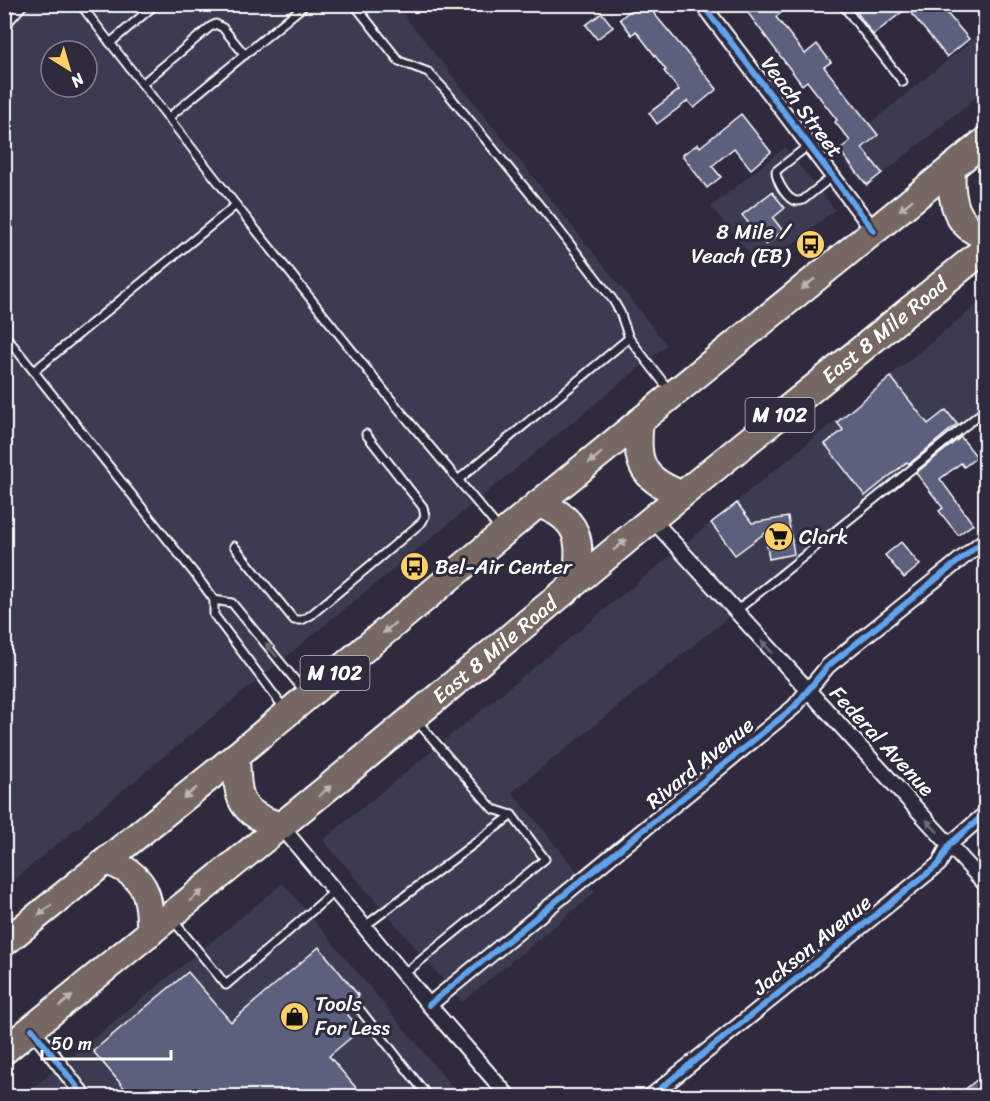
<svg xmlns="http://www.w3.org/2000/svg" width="990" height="1101" font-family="Sriracha,sans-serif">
<rect width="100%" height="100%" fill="#2f2a3d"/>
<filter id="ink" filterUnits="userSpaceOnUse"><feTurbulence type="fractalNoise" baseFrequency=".0167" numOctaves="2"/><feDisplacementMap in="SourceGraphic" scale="12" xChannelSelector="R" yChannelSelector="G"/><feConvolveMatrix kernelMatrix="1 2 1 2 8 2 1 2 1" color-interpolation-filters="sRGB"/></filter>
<g filter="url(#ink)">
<!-- built -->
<g fill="#3c3a50" fill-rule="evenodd">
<path d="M 5,5 L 396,5 L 667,345 L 5,887 ZM 51,51 L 87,51 L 87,87 L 51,87 Z"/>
<polygon points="981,33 985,38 985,90 866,188 836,151"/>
<polygon points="785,147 835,210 762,269 711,207"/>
<polygon points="985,298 985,410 512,792 595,893 462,1002 323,840"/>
<polygon points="283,883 460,1096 23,1096"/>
</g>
<!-- building -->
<g fill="#5c607d" stroke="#fff" stroke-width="1.5">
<polygon points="638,4 646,4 717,89 694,108 688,101 657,124 649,113 679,90 664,71 666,70 636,31 632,35 620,19"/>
<polygon points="759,4 792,4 776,17 805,54 817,44 831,62 824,67 878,135 862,148 882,173 867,185 839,150 850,141 835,122 837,120 807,81 802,85 748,13"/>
<polygon points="851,4 939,4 969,39 947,57 907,8 873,35"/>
<polygon points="602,13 613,27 597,39 586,25"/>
<polygon points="741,114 771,152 751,169 734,148 712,166 721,177 707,188 682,155 698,144 700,147"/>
<polygon points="772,192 785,208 773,218 783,231 766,245 742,215"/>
<polygon points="891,377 928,424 946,410 957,424 909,464 907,462 865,496 825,444 843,430 837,422"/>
<polygon points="961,437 977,457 964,467 961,463 940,479 973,524 958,535 939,511 943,508 916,473"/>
<polygon points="737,503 752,523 788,517 794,554 769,559 765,533 735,555 711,523"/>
<polygon points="901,542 920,565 904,578 885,555"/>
<polygon points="319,947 359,996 344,1010 360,1030 329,1056 363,1096 131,1096 93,1051 188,972 231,1022"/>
<polygon points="986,1074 986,1096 957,1096 979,1078"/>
</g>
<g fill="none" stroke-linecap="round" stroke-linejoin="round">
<defs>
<g id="lane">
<polyline points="80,4 236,205 397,407 500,530"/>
<polyline points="354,4 399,61 428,72 445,90 553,222 613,300 620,312 629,338"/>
<polyline points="842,4 903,82"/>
<polyline points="4,27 24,4"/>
<polyline points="110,43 156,4"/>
<polyline points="142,84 210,27 216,24 223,28 245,55"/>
<polyline points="168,118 306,4"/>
<path d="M 809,145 L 776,171 C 776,180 785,196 793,200 C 797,202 800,201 803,200 L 833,176"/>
<polyline points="4,334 198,578 214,600 214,615 284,708"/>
<polyline points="34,371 236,205"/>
<polyline points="458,480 629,338 670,391"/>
<polyline points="234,546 294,620 302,620 311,615 422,522 425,516 423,507 366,434"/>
<polyline points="214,600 232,603 304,691"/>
<polyline points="736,611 986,409"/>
<polyline points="172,919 226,985 335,891"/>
<polyline points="365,926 512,815"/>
<polyline points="404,974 545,859 512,815 493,809 417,721"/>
<polyline points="361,1011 427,1095 426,1096"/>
</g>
<g id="street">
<polyline points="702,4 874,231"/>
<polyline points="982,4 986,10"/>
<polyline points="652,519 986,885"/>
<polyline points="281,826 429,1005 508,1096"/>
<polyline points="429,1005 794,707 828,666 986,539"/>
<polyline points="32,1029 84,1096"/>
<polyline points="651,1096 939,864 949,845 986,813"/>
</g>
<g id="highway">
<path d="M 952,168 C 950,196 954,227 986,236"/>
<path d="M 640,421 C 635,462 641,479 681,494"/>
<path d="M 538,504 C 580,518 583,542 575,582"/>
<path d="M 236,756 C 238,799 237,812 281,826"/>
<path d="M 107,861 C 145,875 151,894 150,933"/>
<polyline points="4,943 236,756 538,504 986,140"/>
<path id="s1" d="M 4,1051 L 368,755 L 652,519 L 986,248"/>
</g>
</defs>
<!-- lane casing -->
<use href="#lane" stroke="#fff" stroke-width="11"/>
<!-- street casing -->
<use href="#street" stroke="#fff" stroke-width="18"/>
<!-- highway casing -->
<use href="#highway" stroke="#fff" stroke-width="30"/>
<!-- lane -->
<use href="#lane" stroke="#2f2a3d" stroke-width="7"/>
<!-- street -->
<use href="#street" stroke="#2f2a3d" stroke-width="14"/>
<!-- highway -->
<use href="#highway" stroke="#776864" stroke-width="26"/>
<defs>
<g id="cycleway">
<polyline points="702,4 874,231"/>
<polyline points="429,1005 794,707 828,666 986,539"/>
<polyline points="32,1029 84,1096"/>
<polyline points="651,1096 939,864 949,845 986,813"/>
</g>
</defs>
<!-- cycleway casing -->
<use href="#cycleway" stroke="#2f2a3d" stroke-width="10"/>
<!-- cycleway -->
<use href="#cycleway" stroke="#60a3ed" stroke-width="6"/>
</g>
<!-- one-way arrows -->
<defs><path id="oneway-solid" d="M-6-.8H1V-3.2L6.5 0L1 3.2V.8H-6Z" transform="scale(1.5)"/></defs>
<g fill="#bbb4b2">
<use href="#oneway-solid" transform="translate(906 205) rotate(141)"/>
<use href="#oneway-solid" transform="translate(808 284) rotate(141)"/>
<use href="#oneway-solid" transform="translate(595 458) rotate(141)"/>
<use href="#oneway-solid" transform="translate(620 545) rotate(-39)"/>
<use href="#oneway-solid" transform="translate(389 628) rotate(140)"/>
<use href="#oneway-solid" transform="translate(325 791) rotate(-39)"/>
<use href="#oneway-solid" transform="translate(190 793) rotate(141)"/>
<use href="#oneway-solid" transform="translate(196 896) rotate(-39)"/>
<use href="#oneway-solid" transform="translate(45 910) rotate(141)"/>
<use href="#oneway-solid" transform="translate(66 1001) rotate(-39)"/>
</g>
<g fill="#6d6a77">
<use href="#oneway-solid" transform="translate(767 647) rotate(-132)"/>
<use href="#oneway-solid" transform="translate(271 650) rotate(-130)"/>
<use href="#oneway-solid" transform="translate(932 826) rotate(-133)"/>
</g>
</g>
<!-- icons -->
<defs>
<symbol id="bus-disc" viewBox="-11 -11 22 22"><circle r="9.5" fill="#ffd166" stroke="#2f2a3d"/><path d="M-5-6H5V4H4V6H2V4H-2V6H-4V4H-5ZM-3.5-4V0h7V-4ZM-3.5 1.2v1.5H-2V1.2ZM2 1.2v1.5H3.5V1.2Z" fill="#111"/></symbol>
<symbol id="supermarket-disc" viewBox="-11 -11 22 22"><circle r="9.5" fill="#ffd166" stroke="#2f2a3d"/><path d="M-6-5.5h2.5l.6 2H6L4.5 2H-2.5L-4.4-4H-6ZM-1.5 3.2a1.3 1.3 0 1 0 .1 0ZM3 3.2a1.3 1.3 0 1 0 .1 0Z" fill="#111"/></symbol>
<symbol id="shop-disc" viewBox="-11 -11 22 22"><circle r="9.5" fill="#ffd166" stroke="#2f2a3d"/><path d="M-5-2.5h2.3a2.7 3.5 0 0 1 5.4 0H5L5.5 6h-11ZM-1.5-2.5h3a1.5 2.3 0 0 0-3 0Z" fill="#111"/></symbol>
</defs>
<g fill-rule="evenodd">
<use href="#bus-disc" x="794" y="228" width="33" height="33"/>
<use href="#supermarket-disc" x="762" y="520" width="33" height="33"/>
<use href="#bus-disc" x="398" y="550" width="33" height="33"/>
<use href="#shop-disc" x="278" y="1000" width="33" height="33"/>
</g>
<g text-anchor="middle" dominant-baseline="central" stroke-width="6" stroke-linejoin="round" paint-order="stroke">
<!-- shield labels -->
<g fill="#2f2a3d" stroke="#c1bfc5" stroke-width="1.5">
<rect x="745.5" y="398" width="69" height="34" rx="4.5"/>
<rect x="300.5" y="656" width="69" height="34" rx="4.5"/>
</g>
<g font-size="20" font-weight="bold" fill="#fff">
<text x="780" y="415">M 102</text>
<text x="335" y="673">M 102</text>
</g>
<!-- street labels -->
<g font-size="21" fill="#fff" stroke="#2f2a3d">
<text transform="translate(802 107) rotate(53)">Veach Street</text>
<text stroke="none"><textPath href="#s1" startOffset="1138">East 8 Mile Road</textPath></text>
<text stroke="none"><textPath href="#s1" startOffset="634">East 8 Mile Road</textPath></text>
<text transform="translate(882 741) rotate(47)">Federal Avenue</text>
<text transform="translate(700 763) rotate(-39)">Rivard Avenue</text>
<text transform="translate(812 945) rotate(-39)">Jackson Avenue</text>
</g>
<!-- poi labels -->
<g font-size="21" fill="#fff" stroke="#2f2a3d" text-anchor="start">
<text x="790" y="232" text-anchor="end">8 Mile /<tspan x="790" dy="24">Veach (EB)</tspan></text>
<text x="799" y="537">Clark</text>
<text x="435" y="567">Bel-Air Center</text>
<text x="315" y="1004">Tools<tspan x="315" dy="24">For Less</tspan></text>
</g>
</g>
<!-- margin -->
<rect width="990" height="1101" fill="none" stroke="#2f2a3d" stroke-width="24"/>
<rect x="12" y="12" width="966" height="1077" fill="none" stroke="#fff" stroke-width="2" filter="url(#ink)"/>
<!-- north arrow -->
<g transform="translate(69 69) rotate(143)"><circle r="28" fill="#2f2a3d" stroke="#827f8b" stroke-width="1.5"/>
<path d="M0-4.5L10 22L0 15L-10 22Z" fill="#ffd166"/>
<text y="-9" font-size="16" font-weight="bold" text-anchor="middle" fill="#ffffff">N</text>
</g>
<!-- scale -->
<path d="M42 1050v9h129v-9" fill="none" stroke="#ffffff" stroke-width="3"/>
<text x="51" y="1050" font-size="18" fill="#ffffff" stroke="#2f2a3d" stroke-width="4.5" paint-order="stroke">50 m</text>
</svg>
